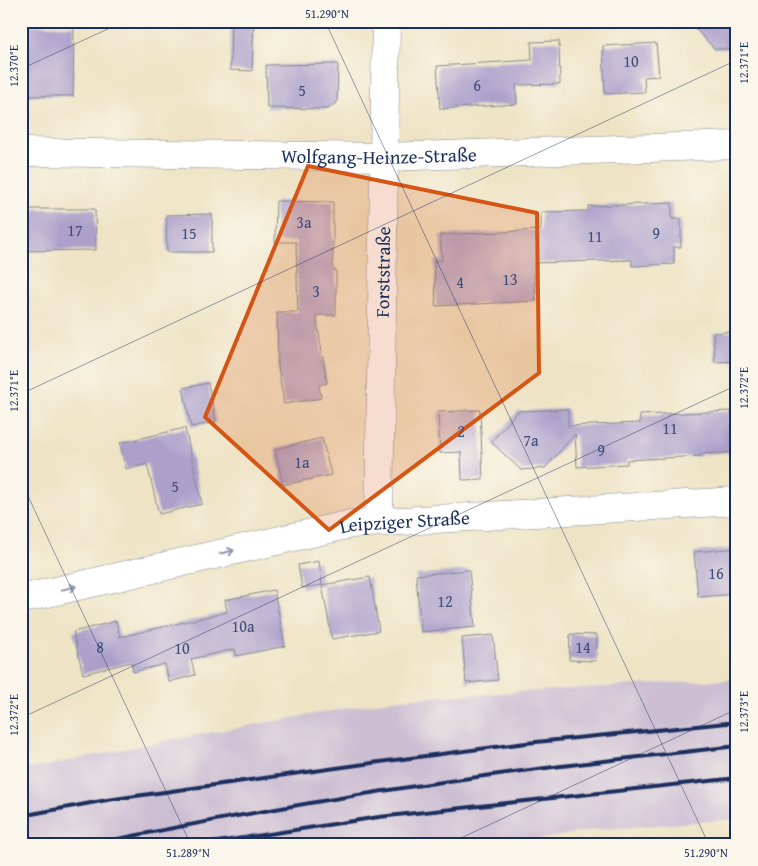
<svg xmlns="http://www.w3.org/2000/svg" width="758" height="866" font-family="'Gentium Book Plus',serif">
<rect width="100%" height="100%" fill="#fbf7ec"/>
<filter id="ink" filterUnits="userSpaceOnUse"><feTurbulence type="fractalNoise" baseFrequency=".02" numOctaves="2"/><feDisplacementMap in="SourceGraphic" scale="10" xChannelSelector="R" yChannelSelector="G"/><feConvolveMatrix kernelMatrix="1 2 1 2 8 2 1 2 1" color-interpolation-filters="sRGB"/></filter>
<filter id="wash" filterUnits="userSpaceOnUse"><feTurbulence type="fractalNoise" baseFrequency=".0096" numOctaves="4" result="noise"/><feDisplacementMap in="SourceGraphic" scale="20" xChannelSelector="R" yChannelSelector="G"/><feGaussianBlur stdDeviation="1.12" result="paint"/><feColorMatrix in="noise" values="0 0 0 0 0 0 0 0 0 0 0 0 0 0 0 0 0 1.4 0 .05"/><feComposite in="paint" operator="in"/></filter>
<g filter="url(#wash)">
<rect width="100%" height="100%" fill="#eee3c4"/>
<!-- industrial -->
<polygon fill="#ccbed3" points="737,679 737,819 593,830 509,845 21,845 21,771 163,741 399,699"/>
<g id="blocks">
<!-- building -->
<g fill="#aca0cb">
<polygon points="231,21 254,21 252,71 230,70"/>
<polygon points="688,21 737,21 737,49 715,49"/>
<polygon points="21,25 74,26 73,96 21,96"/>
<polygon points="559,41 560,84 516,85 517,104 440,109 437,66 532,60 531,42"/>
<polygon points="656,43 659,76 644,77 645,92 605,94 603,46"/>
<polygon points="338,64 337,102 328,109 267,108 266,65"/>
<polygon points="276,201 333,202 333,270 336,270 336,315 316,315 327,383 319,385 321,398 284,404 278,366 277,312 298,312 296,242 275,242"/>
<polygon points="672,203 672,219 681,219 681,247 674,247 674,264 632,266 632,260 534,263 536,301 436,306 434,261 442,260 440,235 541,230 541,212 588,211 588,206"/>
<polygon points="21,209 95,209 96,250 21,251"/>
<polygon points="212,214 212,252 167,252 166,215"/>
<polygon points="737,331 737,361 715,362 713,333"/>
<polygon points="208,383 216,422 191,427 183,388"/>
<polygon points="568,409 568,426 640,423 640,415 731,411 731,414 737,414 737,452 701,454 701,456 627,460 627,464 577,467 575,434 545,468 521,470 491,442 518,411"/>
<polygon points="480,410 483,479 462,480 461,452 440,453 438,412"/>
<polygon points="185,428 202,504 159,514 147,464 126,469 120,443"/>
<polygon points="322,438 331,475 283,485 275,449"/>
<polygon points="737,548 737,594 698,597 694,552"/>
<polygon points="319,561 322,585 370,577 379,631 332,639 322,585 302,588 298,565"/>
<polygon points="469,570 475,627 421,632 416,575"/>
<polygon points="274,590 285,646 236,656 235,649 191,659 195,675 169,682 165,664 133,672 131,662 83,674 73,632 116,621 120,637 227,612 225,600"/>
<polygon points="570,634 597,635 596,661 569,660"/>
<polygon points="493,635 498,680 466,683 462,638"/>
</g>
</g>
</g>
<g filter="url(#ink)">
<use href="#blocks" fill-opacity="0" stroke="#848991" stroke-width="1"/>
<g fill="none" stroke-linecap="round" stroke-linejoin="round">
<defs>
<g id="minor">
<path id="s1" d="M 21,152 L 385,157 L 737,145"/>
<path id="s2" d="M 379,522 L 386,21"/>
<path id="s3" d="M 21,599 L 351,524 L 737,501"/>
</g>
</defs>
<!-- minor casing -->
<use href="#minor" stroke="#848991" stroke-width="29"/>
<!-- minor -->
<use href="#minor" stroke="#fff" stroke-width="28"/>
<!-- rail -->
<g stroke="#1b2f5e" stroke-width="4">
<polyline points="21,816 107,800 372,763 526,743 737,722"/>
<path d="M 88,845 C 234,815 382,789 530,770 C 599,761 668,754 737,746"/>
<polyline points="198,845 379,817 737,778"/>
</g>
</g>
<!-- one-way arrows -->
<defs><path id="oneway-shaft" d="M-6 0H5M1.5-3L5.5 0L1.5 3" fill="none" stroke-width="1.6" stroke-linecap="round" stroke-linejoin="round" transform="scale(1.25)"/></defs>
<g stroke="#8d97ae">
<use href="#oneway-shaft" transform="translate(227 552) rotate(-13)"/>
<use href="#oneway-shaft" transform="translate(69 588) rotate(-13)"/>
</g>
</g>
<!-- marked area -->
<path fill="#d45514" fill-opacity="0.2" stroke="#d45514" stroke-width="4" stroke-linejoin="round" d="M 308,166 L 537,213 L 539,373 L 329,530 L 205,417 Z"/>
<!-- ticks -->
<path fill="none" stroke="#1b2f5e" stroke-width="1" stroke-opacity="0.45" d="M 325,21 L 709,845M 21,69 L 125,21M 21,394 L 737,60M 21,481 L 191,845M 21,718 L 737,385M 446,845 L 737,709"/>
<g text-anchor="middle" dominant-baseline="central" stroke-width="4" stroke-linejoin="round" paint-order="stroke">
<!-- number labels -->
<g font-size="16" fill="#3f4b79">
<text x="631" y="61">10</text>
<text x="477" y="85">6</text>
<text x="302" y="90">5</text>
<text x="304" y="222">3a</text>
<text x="75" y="230">17</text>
<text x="189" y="233">15</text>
<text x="656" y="233">9</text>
<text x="595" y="236">11</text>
<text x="510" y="279">13</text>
<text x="460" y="282">4</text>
<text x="316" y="291">3</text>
<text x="670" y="428">11</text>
<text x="461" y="431">2</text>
<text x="531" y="440">7a</text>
<text x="601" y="450">9</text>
<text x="302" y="462">1a</text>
<text x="175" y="486">5</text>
<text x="716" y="573">16</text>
<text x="445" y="601">12</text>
<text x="243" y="626">10a</text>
<text x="100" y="647">8</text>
<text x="583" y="647">14</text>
<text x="182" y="648">10</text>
</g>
<!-- street labels -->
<g font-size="19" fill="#1b2f5e" stroke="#fbf7ec">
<text stroke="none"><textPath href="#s1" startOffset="358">Wolfgang-Heinze-Straße</textPath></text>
<text stroke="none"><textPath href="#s2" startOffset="250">Forststraße</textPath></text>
<text stroke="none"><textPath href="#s3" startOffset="392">Leipziger Straße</textPath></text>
</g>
</g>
<!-- margin -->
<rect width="758" height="866" fill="none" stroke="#fbf7ec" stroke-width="55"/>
<rect x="28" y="28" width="702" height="810" fill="none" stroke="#1b2f5e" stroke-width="2"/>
<g font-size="12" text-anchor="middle" fill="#1b2f5e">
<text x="327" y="18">51.290°N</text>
<text transform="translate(744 63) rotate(-90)" y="4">12.371°E</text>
<text transform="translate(14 66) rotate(-90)" y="4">12.370°E</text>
<text transform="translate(744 388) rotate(-90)" y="4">12.372°E</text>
<text transform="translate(14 391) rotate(-90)" y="4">12.371°E</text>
<text transform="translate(744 712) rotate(-90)" y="4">12.373°E</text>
<text transform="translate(14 715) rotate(-90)" y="4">12.372°E</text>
<text x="188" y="857">51.289°N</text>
<text x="706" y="857">51.290°N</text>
</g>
</svg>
